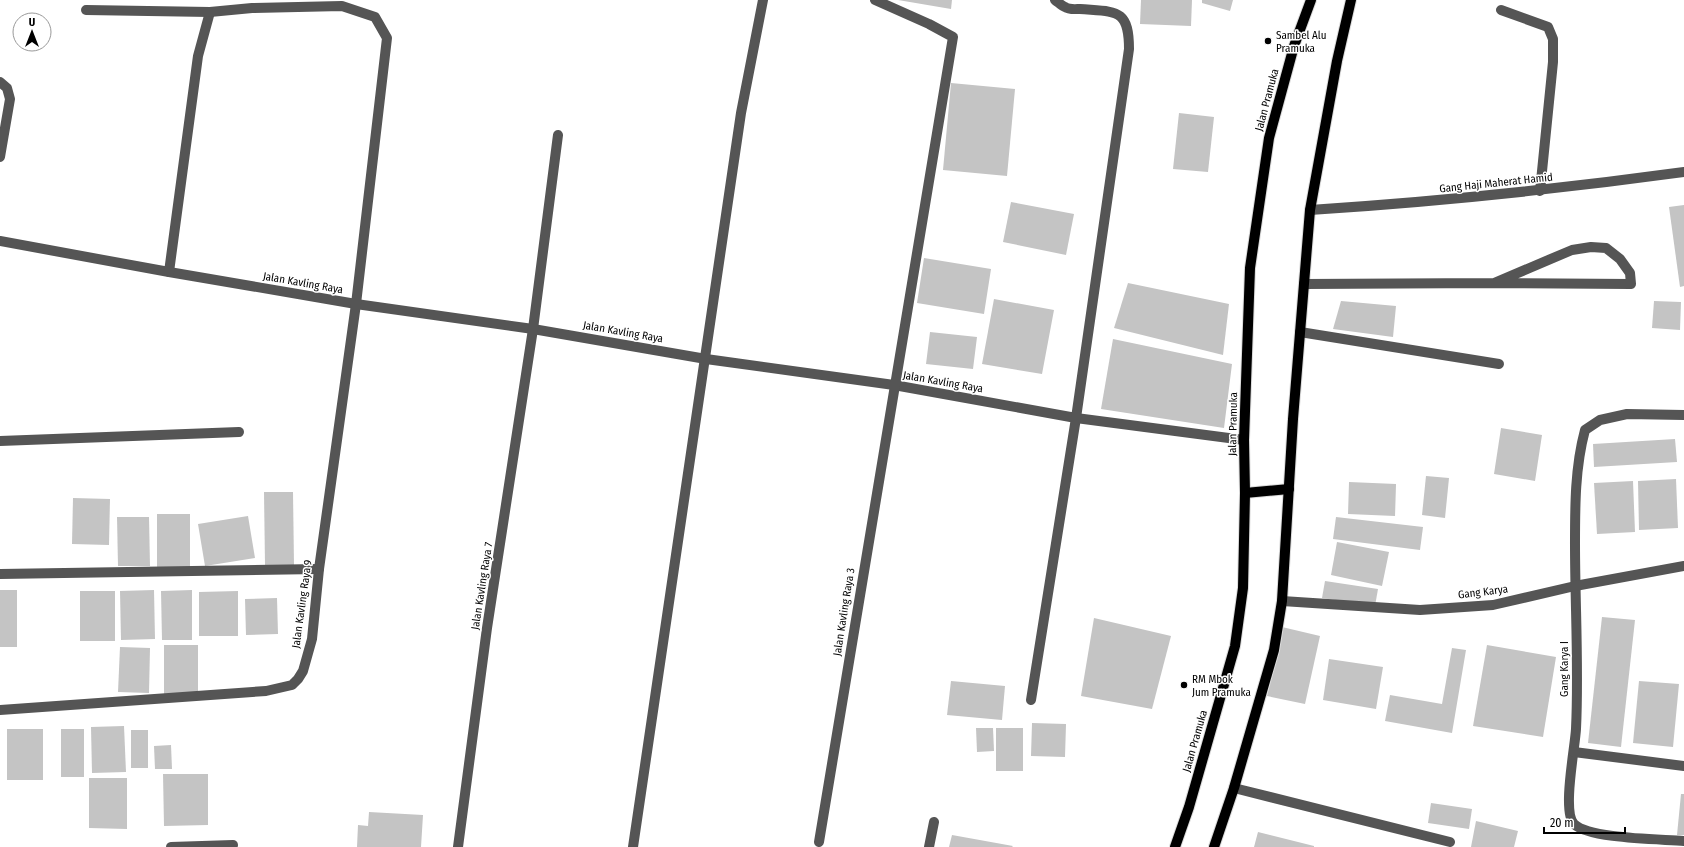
<svg xmlns="http://www.w3.org/2000/svg" width="1684" height="847" font-family="'Fira Sans Condensed',sans-serif">
<rect width="100%" height="100%" fill="#fff"/>
<!-- building -->
<g fill="#c4c4c4">
<polygon points="898,0 952,0 951,9"/>
<polygon points="1141,0 1192,0 1191,26 1140,24"/>
<polygon points="1202,0 1233,0 1230,11 1202,3"/>
<polygon points="951,83 1015,89 1007,176 943,170"/>
<polygon points="1179,113 1214,117 1208,172 1173,169"/>
<polygon points="1011,202 1074,214 1066,255 1003,242"/>
<polygon points="1684,205 1684,286 1680,287 1669,207"/>
<polygon points="924,258 991,269 984,314 917,303"/>
<polygon points="1128,283 1229,304 1223,355 1114,328"/>
<polygon points="994,299 1054,310 1042,374 982,364"/>
<polygon points="1341,301 1396,306 1393,337 1333,329"/>
<polygon points="1654,301 1681,302 1680,330 1652,328"/>
<polygon points="930,332 977,337 973,369 926,364"/>
<polygon points="1113,339 1232,364 1224,428 1101,409"/>
<polygon points="1501,428 1542,435 1535,481 1494,474"/>
<polygon points="1675,439 1677,462 1594,467 1593,444"/>
<polygon points="1426,476 1449,478 1445,518 1422,515"/>
<polygon points="1676,479 1678,528 1639,530 1638,481"/>
<polygon points="1633,481 1635,532 1597,534 1594,483"/>
<polygon points="1349,482 1396,484 1395,516 1348,514"/>
<polygon points="264,492 293,492 294,565 265,565"/>
<polygon points="73,498 110,499 109,545 72,544"/>
<rect x="157" y="514" width="33" height="53"/>
<polygon points="248,516 255,558 205,566 198,524"/>
<polygon points="117,517 149,517 150,566 118,566"/>
<polygon points="1336,517 1423,527 1420,550 1333,539"/>
<polygon points="1337,542 1389,552 1382,586 1331,575"/>
<polygon points="1325,581 1378,589 1375,606 1322,598"/>
<rect x="0" y="590" width="17" height="57"/>
<polygon points="154,590 155,639 121,640 120,591"/>
<polygon points="192,590 192,640 162,640 161,591"/>
<rect x="80" y="591" width="35" height="50"/>
<polygon points="238,591 238,636 199,636 199,592"/>
<polygon points="277,598 278,634 246,635 245,599"/>
<polygon points="1602,617 1635,620 1621,747 1588,743"/>
<polygon points="1094,618 1171,636 1152,709 1081,696"/>
<polygon points="1282,627 1320,636 1305,704 1267,696"/>
<rect x="164" y="645" width="34" height="50"/>
<polygon points="1487,645 1556,657 1543,737 1473,726"/>
<polygon points="120,647 150,648 149,693 118,692"/>
<polygon points="1452,648 1466,650 1452,733 1385,721 1390,695 1442,704"/>
<polygon points="1329,659 1383,667 1376,709 1323,700"/>
<polygon points="951,681 1005,686 1002,720 947,715"/>
<polygon points="1639,681 1679,684 1673,747 1633,743"/>
<polygon points="1032,723 1066,724 1065,757 1031,756"/>
<polygon points="124,726 126,772 92,773 91,727"/>
<polygon points="976,728 993,728 994,751 977,752"/>
<rect x="996" y="728" width="27" height="43"/>
<rect x="7" y="729" width="36" height="51"/>
<rect x="61" y="729" width="23" height="48"/>
<rect x="131" y="730" width="17" height="38"/>
<polygon points="171,745 172,769 155,769 154,746"/>
<polygon points="163,774 208,774 208,825 164,826"/>
<polygon points="89,778 127,778 127,829 89,828"/>
<polygon points="1681,794 1684,794 1684,835 1677,835"/>
<polygon points="1431,803 1472,809 1469,829 1428,823"/>
<polygon points="369,812 423,815 421,847 357,847 358,825 368,826"/>
<polygon points="1476,821 1518,831 1514,847 1471,847"/>
<polygon points="1258,832 1314,846 1314,847 1254,847"/>
<polygon points="952,835 1013,846 1012,847 949,847"/>
</g>
<g fill="none" stroke-linecap="round" stroke-linejoin="round">
<defs>
<g id="major">
<polyline points="1245,493 1289,489"/>
<polyline points="1175,847 1189,807 1235,646 1243,588 1245,493 1244,440 1250,268 1269,138 1294,46 1311,0"/>
<polyline points="1214,847 1234,788 1274,650 1282,601 1293,419 1310,210 1337,61 1351,0"/>
</g>
</defs>
<!-- major casing -->
<use href="#major" stroke="#dbdbdb" stroke-width="12"/>
<!-- minor -->
<g stroke="#555" stroke-width="10">
<polyline points="1501,10 1548,27 1553,39 1553,62 1540,191"/>
<polyline points="0,82 7,88 10,99 0,157"/>
<path d="M 1310,210 C 1435,202 1560,189 1684,172"/>
<polyline points="0,241 169,272 356,304 533,329 706,359 894,385 1076,418 1244,440"/>
<polyline points="169,272 198,56 210,12"/>
<polyline points="1304,284 1494,283 1572,250 1591,247 1606,248 1620,259 1630,273 1631,284 1494,283"/>
<polyline points="1300,332 1499,364"/>
<path d="M 1684,415 L 1627,414 L 1600,420 L 1585,430 C 1575,467 1575,506 1575,544 C 1575,606 1579,668 1576,729 C 1575,748 1562,812 1574,824 C 1589,839 1661,839 1684,841"/>
<polyline points="0,441 239,432"/>
<polyline points="0,574 319,569"/>
<polyline points="1282,601 1420,610 1493,605 1575,586 1684,566"/>
<path d="M 1031,700 L 1076,418 L 1129,49 C 1129,8 1116,12 1080,9 C 1076,9 1069,10 1065,7 C 1062,6 1058,2 1055,0"/>
<polyline points="0,710 266,691 292,685 298,679 303,671 312,639 319,569 356,304 387,38 375,17 342,6 252,8 210,12 86,10"/>
<polyline points="1574,752 1684,766"/>
<polyline points="1234,788 1450,842"/>
<polyline points="819,842 953,37 929,24 875,0"/>
<polyline points="171,847 233,845"/>
<polyline points="458,847 487,628 533,329 558,135"/>
<polyline points="633,847 741,113 763,0"/>
<polyline points="929,847 934,822"/>
</g>
<!-- major -->
<use href="#major" stroke="#000" stroke-width="10"/>
</g>
<!-- markers -->
<g fill="#000" stroke="#fff" stroke-width="1.5">
<circle cx="1268" cy="41" r="4"/>
<circle cx="1184" cy="685" r="4"/>
</g>
<g text-anchor="middle" dominant-baseline="central" stroke-width="3" stroke-linejoin="round" paint-order="stroke">
<!-- poi labels -->
<g font-size="11" fill="#000" stroke="#fff" text-anchor="start">
<text x="1276" y="35">Sambel Alu<tspan x="1276" dy="13">Pramuka</tspan></text>
<text x="1192" y="679">RM Mbok<tspan x="1192" dy="13">Jum Pramuka</tspan></text>
</g>
<!-- street labels -->
<g font-size="11" fill="#000" stroke="#fff">
<text transform="translate(1267 100) rotate(-75)">Jalan Pramuka</text>
<text transform="translate(1496 183) rotate(-6)">Gang Haji Maherat Hamid</text>
<text transform="translate(303 283) rotate(10)">Jalan Kavling Raya</text>
<text transform="translate(623 332) rotate(10)">Jalan Kavling Raya</text>
<text transform="translate(943 382) rotate(10)">Jalan Kavling Raya</text>
<text transform="translate(1233 424) rotate(-89)">Jalan Pramuka</text>
<text transform="translate(482 586) rotate(-81)">Jalan Kavling Raya 7</text>
<text transform="translate(1483 592) rotate(-7)">Gang Karya</text>
<text transform="translate(302 604) rotate(-82)">Jalan Kavling Raya 9</text>
<text transform="translate(844 612) rotate(-81)">Jalan Kavling Raya 3</text>
<text transform="translate(1564 669) rotate(-90)">Gang Karya I</text>
<text transform="translate(1195 741) rotate(-74)">Jalan Pramuka</text>
</g>
</g>
<!-- north arrow -->
<g transform="translate(32 32)"><circle r="19" fill="#ffffff" stroke="#999999"/>
<path d="M0-3L7 15L0 10L-7 15Z" fill="#000000"/>
<text y="-6" font-size="11" font-weight="bold" text-anchor="middle" fill="#000000">U</text>
</g>
<!-- scale -->
<path d="M1544 827v6h81v-6" fill="none" stroke="#000000" stroke-width="2"/>
<text x="1550" y="827" font-size="12" fill="#000000" stroke="#ffffff" stroke-width="3" paint-order="stroke">20 m</text>
</svg>
